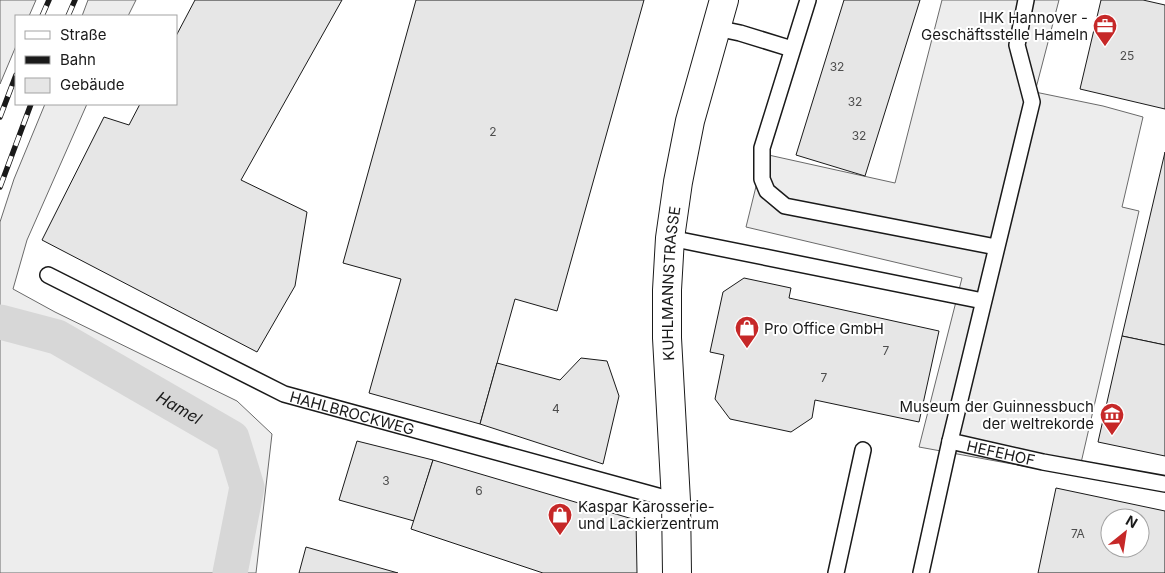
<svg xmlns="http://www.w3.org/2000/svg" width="1165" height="573" font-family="Inter,sans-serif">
<rect width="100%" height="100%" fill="#fff"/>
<!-- built -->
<g fill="#ededed" stroke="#6a6a6a">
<polygon points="0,0 36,0 29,16 16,16 16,46 0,84"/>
<polygon points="88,0 136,0 128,16 82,16"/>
<polygon points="942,0 1059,0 1035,92 1103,106 1143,117 1122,207 1139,211 1078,476 919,447 962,278 746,227 764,154 895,183"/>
<polygon points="45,104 87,104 27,240 13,289 55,312 237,401 272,434 256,573 0,573 0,222 14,179"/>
</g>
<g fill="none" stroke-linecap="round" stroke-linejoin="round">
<!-- canal -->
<path stroke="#d7d7d7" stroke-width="35" id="s1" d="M 0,322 L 57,337 L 232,438 L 247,487 L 230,573"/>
</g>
<!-- building -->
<g fill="#e6e6e6" stroke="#1a1a1a" fill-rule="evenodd">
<polygon points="195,0 342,0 241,180 307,212 295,286 257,352 42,240 104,117 129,125 140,104 176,104 176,36"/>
<polygon points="416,0 644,0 557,311 515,299 480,424 369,393 401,279 343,263"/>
<polygon points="844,0 920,0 865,176 796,155"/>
<polygon points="1101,0 1143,0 1165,5 1165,109 1080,89"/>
<polygon points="1165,152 1165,345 1122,336"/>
<polygon points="744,278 791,288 789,298 939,331 919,422 815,400 812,418 791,432 730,419 715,399 724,355 710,352 723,292"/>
<polygon points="1122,336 1165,345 1165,456 1098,442"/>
<polygon points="581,358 607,361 619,396 603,464 480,424 497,363 560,380"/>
<polygon points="357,441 433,460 414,521 339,500"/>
<polygon points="433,460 636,520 637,573 543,573 411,529"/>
<path d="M 1056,488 L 1165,511 L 1165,573 L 1038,573 ZM 1110,518 L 1140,518 L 1140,548 L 1110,548 Z"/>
<polygon points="306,547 398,573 299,573"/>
</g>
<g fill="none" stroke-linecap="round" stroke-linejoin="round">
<defs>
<g id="lane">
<polyline points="808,0 762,148 762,179 767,191 785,206 996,247"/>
<path id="s2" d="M 1026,0 L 1017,45 L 1032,102 L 950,441 L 1043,462 L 1165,484"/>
<polyline points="716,28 740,33 792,49"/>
<polyline points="670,238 983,301"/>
<path id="s3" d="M 48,275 L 284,394 L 676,501"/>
<polyline points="836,573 863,450"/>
<polyline points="921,573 950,441"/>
</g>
<g id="secondary">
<path id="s4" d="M 677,573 L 676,501 L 667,338 L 667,290 L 670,238 L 678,182 L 690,121 L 724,0"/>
</g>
</defs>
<!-- lane casing -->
<use href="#lane" stroke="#1a1a1a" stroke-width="18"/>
<!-- secondary casing -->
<use href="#secondary" stroke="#1a1a1a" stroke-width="30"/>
<!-- lane -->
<use href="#lane" stroke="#fff" stroke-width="15"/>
<!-- secondary -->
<use href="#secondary" stroke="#fff" stroke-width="28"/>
<defs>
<g id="rail">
<polyline points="42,16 49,0"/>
<polyline points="68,16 75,0"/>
<polyline points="0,117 16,75"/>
<polyline points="0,187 31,104"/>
</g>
</defs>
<!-- rail casing -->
<use href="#rail" stroke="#1a1a1a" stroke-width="5.5"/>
<!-- rail -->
<use href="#rail" stroke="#fff" stroke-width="4" stroke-dasharray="11" stroke-linecap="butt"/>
</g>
<!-- icons -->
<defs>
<symbol id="office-pin" viewBox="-11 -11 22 30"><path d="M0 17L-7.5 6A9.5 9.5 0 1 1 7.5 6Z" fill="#c62828" stroke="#fff"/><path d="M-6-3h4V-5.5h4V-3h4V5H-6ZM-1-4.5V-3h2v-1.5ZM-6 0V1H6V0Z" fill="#fff"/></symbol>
<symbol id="shop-pin" viewBox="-11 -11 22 30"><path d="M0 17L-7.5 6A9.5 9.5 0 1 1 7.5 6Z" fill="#c62828" stroke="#fff"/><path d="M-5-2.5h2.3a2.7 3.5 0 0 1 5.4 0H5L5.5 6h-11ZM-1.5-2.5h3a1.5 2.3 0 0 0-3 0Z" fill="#fff"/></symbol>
<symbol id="museum-pin" viewBox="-11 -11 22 30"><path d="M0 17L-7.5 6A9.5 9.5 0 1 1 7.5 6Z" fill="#c62828" stroke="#fff"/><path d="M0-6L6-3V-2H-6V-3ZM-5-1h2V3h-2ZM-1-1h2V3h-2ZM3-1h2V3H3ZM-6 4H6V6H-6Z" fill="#fff"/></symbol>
</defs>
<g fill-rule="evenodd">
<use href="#office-pin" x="1091" y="12" width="28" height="38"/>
<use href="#shop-pin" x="733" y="314" width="28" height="38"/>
<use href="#museum-pin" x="1098" y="401" width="28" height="38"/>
<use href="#shop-pin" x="546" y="501" width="28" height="38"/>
</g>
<g text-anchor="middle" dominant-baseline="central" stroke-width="4" stroke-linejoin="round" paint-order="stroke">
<!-- number labels -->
<g font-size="12" fill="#4d4d4d">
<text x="1127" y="55">25</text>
<text x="837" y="66">32</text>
<text x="855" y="101">32</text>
<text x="493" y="131">2</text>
<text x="859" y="135">32</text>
<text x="886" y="350">7</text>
<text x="824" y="377">7</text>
<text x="556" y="408">4</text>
<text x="386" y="480">3</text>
<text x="479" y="490">6</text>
<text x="1078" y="533">7A</text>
</g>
<!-- poi labels -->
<g font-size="15" fill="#1a1a1a" stroke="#fff" text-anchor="end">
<text x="1088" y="17">IHK Hannover -<tspan x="1088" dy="17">Geschäftsstelle Hameln</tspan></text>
<text x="764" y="328" text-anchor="start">Pro Office GmbH</text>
<text x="1094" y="406">Museum der Guinnessbuch<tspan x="1094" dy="17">der weltrekorde</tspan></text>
<text x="578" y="506" text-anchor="start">Kaspar Karosserie-<tspan x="578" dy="17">und Lackierzentrum</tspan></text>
</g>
<!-- street labels -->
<g font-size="15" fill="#1a1a1a" stroke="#fff">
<text stroke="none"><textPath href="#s4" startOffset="290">KUHLMANNSTRASSE</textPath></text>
<text stroke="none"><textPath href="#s3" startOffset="335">HAHLBROCKWEG</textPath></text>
<text stroke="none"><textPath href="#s2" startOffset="506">HEFEHOF</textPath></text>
</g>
<!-- water labels -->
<g font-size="16" font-style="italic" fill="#1a1a1a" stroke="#fff">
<text stroke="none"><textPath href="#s1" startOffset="200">Hamel</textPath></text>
</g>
</g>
<!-- legend -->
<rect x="15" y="15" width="162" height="90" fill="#ffffff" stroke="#a3a3a3"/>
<rect x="25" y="31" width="25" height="8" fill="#ffffff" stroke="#a3a3a3"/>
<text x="60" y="40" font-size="15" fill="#1a1a1a">Straße</text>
<rect x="25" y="56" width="25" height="8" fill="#1a1a1a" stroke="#a3a3a3"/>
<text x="60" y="65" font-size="15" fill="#1a1a1a">Bahn</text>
<rect x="25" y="78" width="25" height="15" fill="#e6e6e6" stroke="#a3a3a3"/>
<text x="60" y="90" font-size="15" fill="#1a1a1a">Gebäude</text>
<!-- north arrow -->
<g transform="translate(1125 533) rotate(30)"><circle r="24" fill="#ffffff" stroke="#a3a3a3"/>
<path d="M0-4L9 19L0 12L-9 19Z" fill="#c62828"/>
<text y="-8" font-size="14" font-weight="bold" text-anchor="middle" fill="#1a1a1a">N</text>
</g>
</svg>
